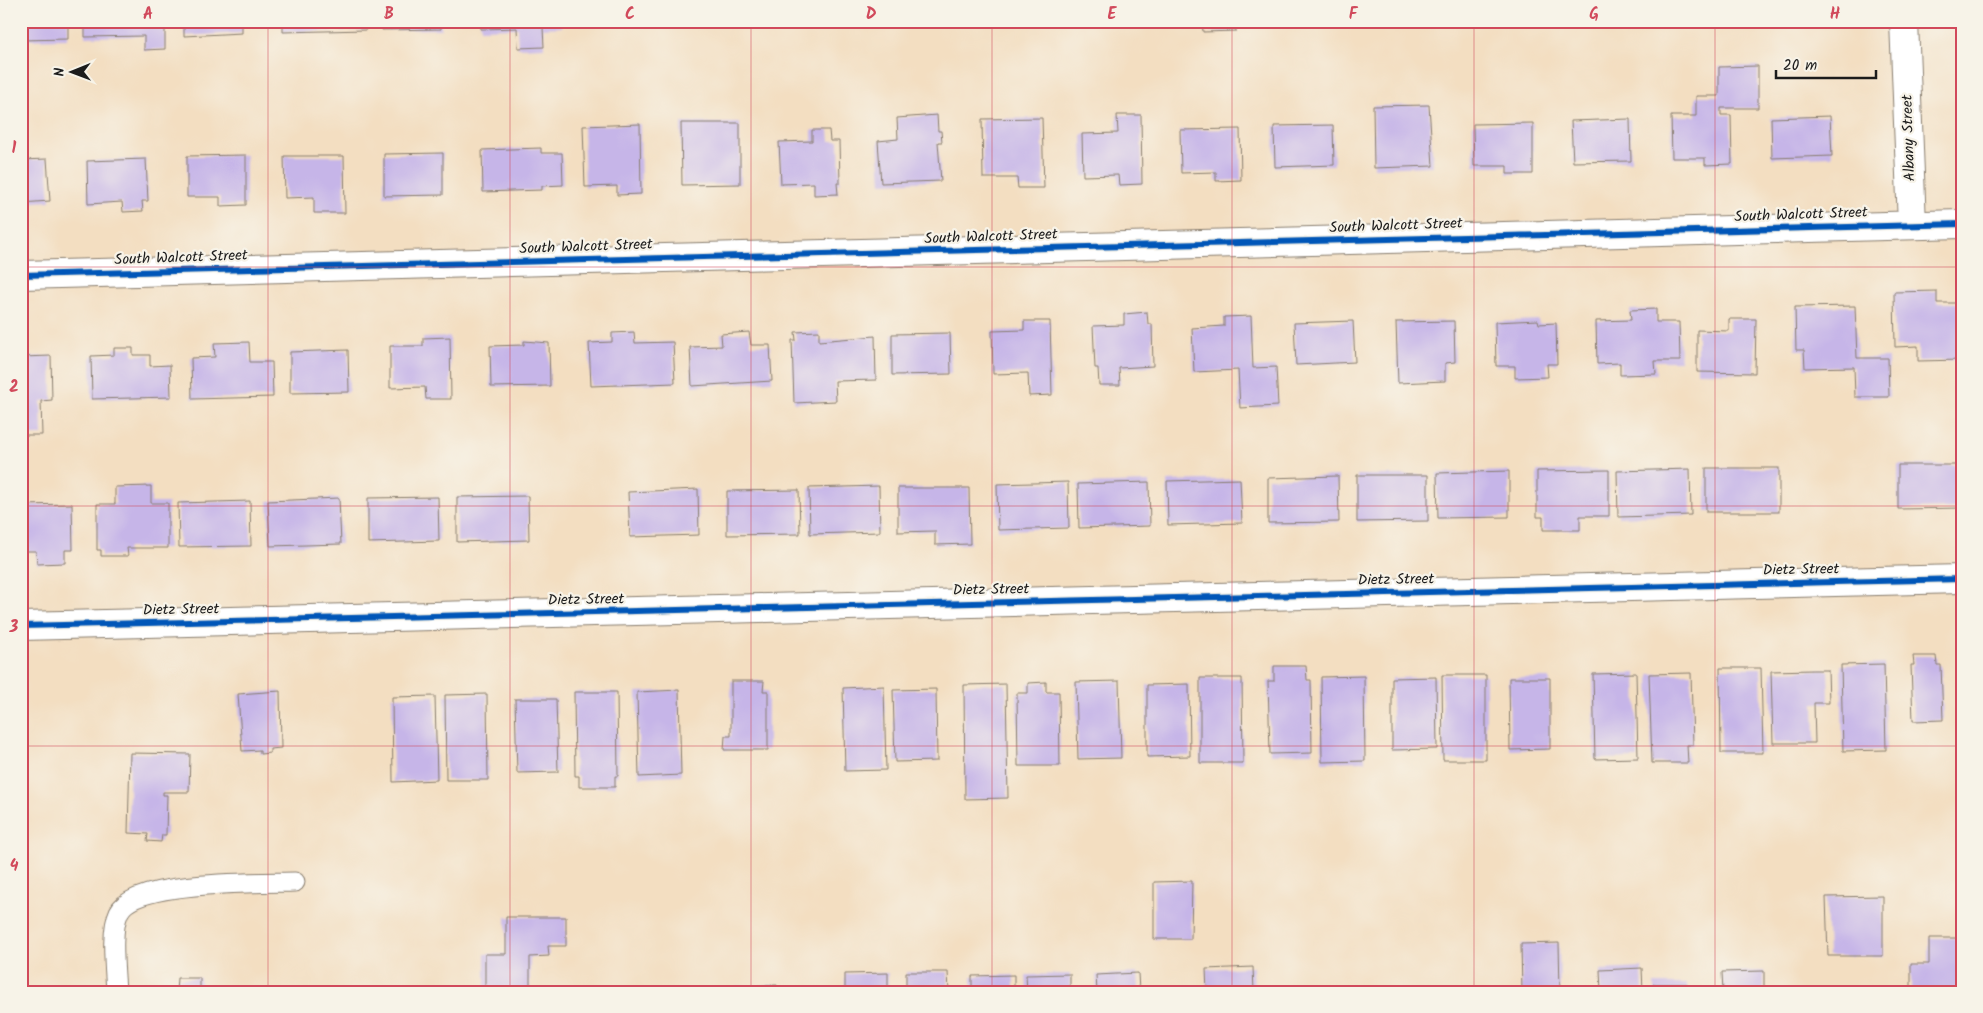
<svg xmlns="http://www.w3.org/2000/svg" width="1983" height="1013" font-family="Kalam,sans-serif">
<rect width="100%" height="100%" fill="#f7f3e8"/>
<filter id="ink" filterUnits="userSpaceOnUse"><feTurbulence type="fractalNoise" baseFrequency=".02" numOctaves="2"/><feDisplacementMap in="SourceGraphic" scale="10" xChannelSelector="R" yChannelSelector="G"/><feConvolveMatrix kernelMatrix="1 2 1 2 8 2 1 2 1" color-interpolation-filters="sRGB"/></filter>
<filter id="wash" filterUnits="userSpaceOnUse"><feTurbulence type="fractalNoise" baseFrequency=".0096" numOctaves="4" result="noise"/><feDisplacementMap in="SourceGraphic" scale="20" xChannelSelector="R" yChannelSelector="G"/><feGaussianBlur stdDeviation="1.12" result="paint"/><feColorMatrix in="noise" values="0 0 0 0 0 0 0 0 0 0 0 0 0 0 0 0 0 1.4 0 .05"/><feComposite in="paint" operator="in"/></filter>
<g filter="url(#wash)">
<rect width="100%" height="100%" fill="#f3dec1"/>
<g id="blocks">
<!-- building -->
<g fill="#c6b5e8">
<polygon points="21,21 68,21 68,39 21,40"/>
<polygon points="85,21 165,21 165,49 144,50 144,36 85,37"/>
<polygon points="184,21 242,21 242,33 184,36"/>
<polygon points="283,21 365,21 366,30 283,32"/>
<polygon points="382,21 441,21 441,29 382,30"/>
<polygon points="480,21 562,21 562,27 543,28 544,47 518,48 517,28 481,29"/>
<polygon points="580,21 638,21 638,24 580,25"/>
<polygon points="1202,21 1236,21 1236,31 1203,32"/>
<polygon points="1297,21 1338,21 1338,23 1297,24"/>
<polygon points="1758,66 1758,108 1721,108 1721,115 1731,115 1732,164 1705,165 1705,158 1672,158 1671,116 1696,116 1696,96 1719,96 1719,67"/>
<polygon points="1429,105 1433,166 1374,168 1373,106"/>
<polygon points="937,115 938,131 941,131 942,142 938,142 941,181 881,183 878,141 898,139 897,118"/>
<polygon points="1117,115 1141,115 1142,184 1119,185 1118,175 1083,176 1082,134 1118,133"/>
<polygon points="1830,116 1832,156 1772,158 1771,118"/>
<polygon points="1042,118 1044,188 1018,188 1017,178 983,178 982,119"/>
<polygon points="1630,119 1631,161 1573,162 1571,121"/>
<polygon points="681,123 740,123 740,184 682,185"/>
<polygon points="1533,123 1533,174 1507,174 1507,166 1474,166 1473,124"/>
<polygon points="640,124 641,194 617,195 617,186 585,187 583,126"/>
<polygon points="1333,125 1334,165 1275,167 1274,126"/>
<polygon points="1240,129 1241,180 1216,181 1216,172 1181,173 1180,130"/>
<polygon points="812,130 829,130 830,141 839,141 840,183 837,183 838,194 814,195 814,183 781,184 779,142 812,141"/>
<polygon points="541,148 541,153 562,153 563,185 542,186 542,190 483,192 482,150"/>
<polygon points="443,153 443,195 384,196 384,154"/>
<polygon points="246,155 246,205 220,206 220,197 187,197 187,156"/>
<polygon points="284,156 344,156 345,213 314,213 314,197 285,198"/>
<polygon points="47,159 50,201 21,203 21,160"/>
<polygon points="146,159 148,201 142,201 143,211 123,212 122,202 88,204 87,161"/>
<polygon points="1937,291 1937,303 1962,303 1962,360 1918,361 1918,346 1895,347 1894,292"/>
<polygon points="1855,306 1857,358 1888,358 1889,397 1855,397 1854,367 1805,368 1804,350 1796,350 1795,307"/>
<polygon points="1656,309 1656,322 1679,322 1680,361 1655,361 1656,374 1620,375 1620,363 1597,364 1596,321 1631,320 1630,310"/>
<polygon points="1147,312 1148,324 1152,324 1153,366 1119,368 1120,385 1099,385 1098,368 1095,368 1093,326 1124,325 1124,314"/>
<polygon points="1251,316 1253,368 1276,367 1278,406 1240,408 1238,370 1194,372 1192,328 1224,326 1224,317"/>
<polygon points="1729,319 1756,319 1755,373 1697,372 1697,330 1729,331"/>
<polygon points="1538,320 1539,324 1556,323 1557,364 1547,364 1548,377 1515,378 1515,366 1496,366 1495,322"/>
<polygon points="1024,321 1050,321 1052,395 1029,396 1028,373 993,374 992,331 1024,330"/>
<polygon points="1353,321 1355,362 1296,365 1294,323"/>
<polygon points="1454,321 1455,362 1445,363 1445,381 1398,383 1396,322"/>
<polygon points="819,331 819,341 875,336 876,380 835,381 836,401 794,403 792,340 796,340 795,332"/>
<polygon points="634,332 635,343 673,342 675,383 591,386 589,343 612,342 612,333"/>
<polygon points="749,332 751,345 770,345 772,381 692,386 690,347 722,346 721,334"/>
<polygon points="950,333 951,374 892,375 892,334"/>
<polygon points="450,337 451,399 426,399 425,387 390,388 390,346 423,346 423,338"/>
<polygon points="524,341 549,343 550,386 491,387 490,346 524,345"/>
<polygon points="249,342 250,362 272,362 273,397 192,399 191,358 215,357 214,343"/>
<polygon points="114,348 133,348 133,355 150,355 150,366 170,365 171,397 92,399 91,356 114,355"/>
<polygon points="348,350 349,392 290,393 290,352"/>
<polygon points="51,356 52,400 41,401 42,435 21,435 21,357"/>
<polygon points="1898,465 1962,465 1962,508 1898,509"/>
<rect x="1706" y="468" width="73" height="44"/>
<polygon points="1690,469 1691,515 1618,517 1617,471"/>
<polygon points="1609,470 1609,516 1580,516 1580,530 1543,530 1543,517 1537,517 1537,471"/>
<polygon points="1509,471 1509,517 1438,518 1437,473"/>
<polygon points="1357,475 1428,475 1428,521 1357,522"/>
<polygon points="1338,476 1339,522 1268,523 1268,478"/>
<polygon points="1240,479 1242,523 1168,525 1167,481"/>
<polygon points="1068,482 1069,528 998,530 997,484"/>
<polygon points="1149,482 1150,526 1079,528 1078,484"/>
<polygon points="151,486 151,503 168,503 168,548 127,548 128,556 101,556 101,550 97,550 97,504 115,504 115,487"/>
<polygon points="879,486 880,532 810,534 809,488"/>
<polygon points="898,488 969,488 970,544 935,545 935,531 898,532"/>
<polygon points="698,489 699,535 630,537 628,492"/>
<polygon points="799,490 800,534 727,535 727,491"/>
<polygon points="528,496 529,540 457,542 457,497"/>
<polygon points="438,497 439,541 368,543 368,498"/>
<polygon points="339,498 341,544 270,546 268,501"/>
<polygon points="250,501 251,546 179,547 178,503"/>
<polygon points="72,504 73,550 65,550 65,563 37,564 36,551 21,551 21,505"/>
<polygon points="1913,656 1936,656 1937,665 1941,665 1943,720 1913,721 1911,665 1914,665"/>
<polygon points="1957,663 1962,663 1962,725 1960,725"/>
<polygon points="1884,664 1886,750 1843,751 1841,665"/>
<polygon points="1274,666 1306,666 1307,680 1311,680 1312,753 1270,754 1268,681 1274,681"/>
<polygon points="1720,668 1761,668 1763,753 1721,753"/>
<polygon points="1813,670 1828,670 1829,703 1814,703 1815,743 1773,743 1771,671"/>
<polygon points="1636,673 1638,758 1595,759 1593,674"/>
<polygon points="1691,673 1693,745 1687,745 1688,763 1652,763 1649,674"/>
<polygon points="1442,675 1486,675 1486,760 1443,760"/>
<polygon points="1364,676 1365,761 1322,762 1321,677"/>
<polygon points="1436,677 1437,749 1392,750 1392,678"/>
<polygon points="1200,678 1242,678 1243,763 1200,763"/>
<polygon points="1509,678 1550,678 1550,749 1510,750"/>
<polygon points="731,681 764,681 763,691 768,691 768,750 724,750 725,736 731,736"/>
<polygon points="1119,681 1121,758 1078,759 1076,682"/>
<polygon points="1046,682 1046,692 1059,692 1060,766 1018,766 1017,693 1028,693 1028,683"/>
<polygon points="1006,684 1008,798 965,799 964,685"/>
<polygon points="1189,684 1190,756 1147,757 1147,685"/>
<polygon points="884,686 886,770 845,771 843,688"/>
<polygon points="936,689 937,761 895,762 893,690"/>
<polygon points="679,690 681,775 639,777 637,692"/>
<polygon points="280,691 281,748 270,749 270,753 260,754 260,750 242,751 238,694"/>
<polygon points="574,692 617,692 618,776 615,776 615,787 579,787 579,776 575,776"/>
<polygon points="487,694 488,780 446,780 445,695"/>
<polygon points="435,696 437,780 393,782 392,697"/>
<polygon points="515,699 556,699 558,772 517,773"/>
<polygon points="130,753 190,754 189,792 163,792 163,795 167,795 166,835 162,835 161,842 147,841 148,834 128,833"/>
<polygon points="1192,881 1191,939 1154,939 1154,882"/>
<polygon points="1883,896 1883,956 1828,956 1826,897"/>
<polygon points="506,917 566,917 566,946 548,946 549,956 530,957 530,989 485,989 485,954 506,954"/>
<polygon points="1929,938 1961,938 1962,992 1911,992 1911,964 1929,964"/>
<polygon points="1559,943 1560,992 1522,992 1521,944"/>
<polygon points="1253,967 1254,992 1207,992 1206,969"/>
<polygon points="1642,968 1643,992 1601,992 1600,970"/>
<polygon points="1764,971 1764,992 1723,992 1722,972"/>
<polygon points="906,972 948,972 949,992 906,992"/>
<polygon points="888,973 888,992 845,992 845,974"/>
<polygon points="1138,973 1139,992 1097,992 1096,975"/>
<polygon points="1070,974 1070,992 1027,992 1026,975"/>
<polygon points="1014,975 1014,992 972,992 972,976"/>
<polygon points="177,978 200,978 200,992 176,992"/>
<rect x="1654" y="984" width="33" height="8"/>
<polygon points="777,985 777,992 736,992 736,986"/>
</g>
</g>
</g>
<g filter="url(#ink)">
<use href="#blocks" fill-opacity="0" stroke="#887d6e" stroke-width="1"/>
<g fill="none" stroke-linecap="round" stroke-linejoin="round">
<defs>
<path id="service" d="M 116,992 C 115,970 110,931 119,912 C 134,880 261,883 295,882"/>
<g id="minor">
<polyline points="1904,21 1912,225"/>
<polyline points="21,275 1962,224"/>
<polyline points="21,626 1962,579"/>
</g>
</defs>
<!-- service casing -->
<use href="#service" stroke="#887d6e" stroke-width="21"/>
<!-- minor casing -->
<use href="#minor" stroke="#887d6e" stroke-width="30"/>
<!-- service -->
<use href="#service" stroke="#fff" stroke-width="19"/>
<!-- minor -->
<use href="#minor" stroke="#fff" stroke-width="28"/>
<defs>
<g id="cycleway">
<polyline points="21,275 1962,224"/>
<polyline points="21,626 1962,579"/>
</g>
</defs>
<!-- cycleway casing -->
<use href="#cycleway" stroke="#f7f3e8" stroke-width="9"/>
<!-- cycleway -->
<use href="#cycleway" stroke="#0057b8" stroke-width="6"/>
</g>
</g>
<!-- grid -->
<path fill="none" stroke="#d1495b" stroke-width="1" stroke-opacity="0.55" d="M 268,21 L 268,992M 510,21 L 510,992M 751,21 L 751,992M 992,21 L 992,992M 1232,21 L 1232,992M 1474,21 L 1474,992M 1715,21 L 1715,992M 21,267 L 1962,267M 21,506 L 1962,506M 21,746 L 1962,746"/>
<g text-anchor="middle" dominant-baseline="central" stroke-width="4.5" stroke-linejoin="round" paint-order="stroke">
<!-- street labels -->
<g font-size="15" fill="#1c1c1c" stroke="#f7f3e8">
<text transform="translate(1909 138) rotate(-92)">Albany Street</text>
<text transform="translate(1801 215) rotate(-2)">South Walcott Street</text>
<text transform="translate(1396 226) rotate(-2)">South Walcott Street</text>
<text transform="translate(991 237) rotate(-2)">South Walcott Street</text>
<text transform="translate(586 247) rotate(-2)">South Walcott Street</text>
<text transform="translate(181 258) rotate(-2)">South Walcott Street</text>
<text transform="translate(1801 570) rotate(-1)">Dietz Street</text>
<text transform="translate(1396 580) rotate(-1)">Dietz Street</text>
<text transform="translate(991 590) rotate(-1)">Dietz Street</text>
<text transform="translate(586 600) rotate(-1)">Dietz Street</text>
<text transform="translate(181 610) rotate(-1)">Dietz Street</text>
</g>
</g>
<!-- margin -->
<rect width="1983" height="1013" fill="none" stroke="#f7f3e8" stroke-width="55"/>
<!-- north arrow -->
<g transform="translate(72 72) rotate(269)" stroke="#f7f3e8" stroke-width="4" paint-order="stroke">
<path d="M0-4L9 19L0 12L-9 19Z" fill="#1c1c1c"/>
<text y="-8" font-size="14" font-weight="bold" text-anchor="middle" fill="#1c1c1c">N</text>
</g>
<!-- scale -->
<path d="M1776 70v8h100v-8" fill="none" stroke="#1c1c1c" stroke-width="2.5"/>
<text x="1783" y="70" font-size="15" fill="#1c1c1c" stroke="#f7f3e8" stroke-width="4" paint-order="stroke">20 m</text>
<rect x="28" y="28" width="1928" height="958" fill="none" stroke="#d1495b" stroke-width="2"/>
<g font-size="16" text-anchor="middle" font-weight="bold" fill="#d1495b">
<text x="148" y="19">A</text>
<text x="389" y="19">B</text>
<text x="630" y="19">C</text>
<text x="871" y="19">D</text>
<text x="1112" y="19">E</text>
<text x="1353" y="19">F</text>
<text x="1594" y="19">G</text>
<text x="1835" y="19">H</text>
<text x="14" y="153">1</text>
<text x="14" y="392">2</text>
<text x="14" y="632">3</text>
<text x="14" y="871">4</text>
</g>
</svg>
